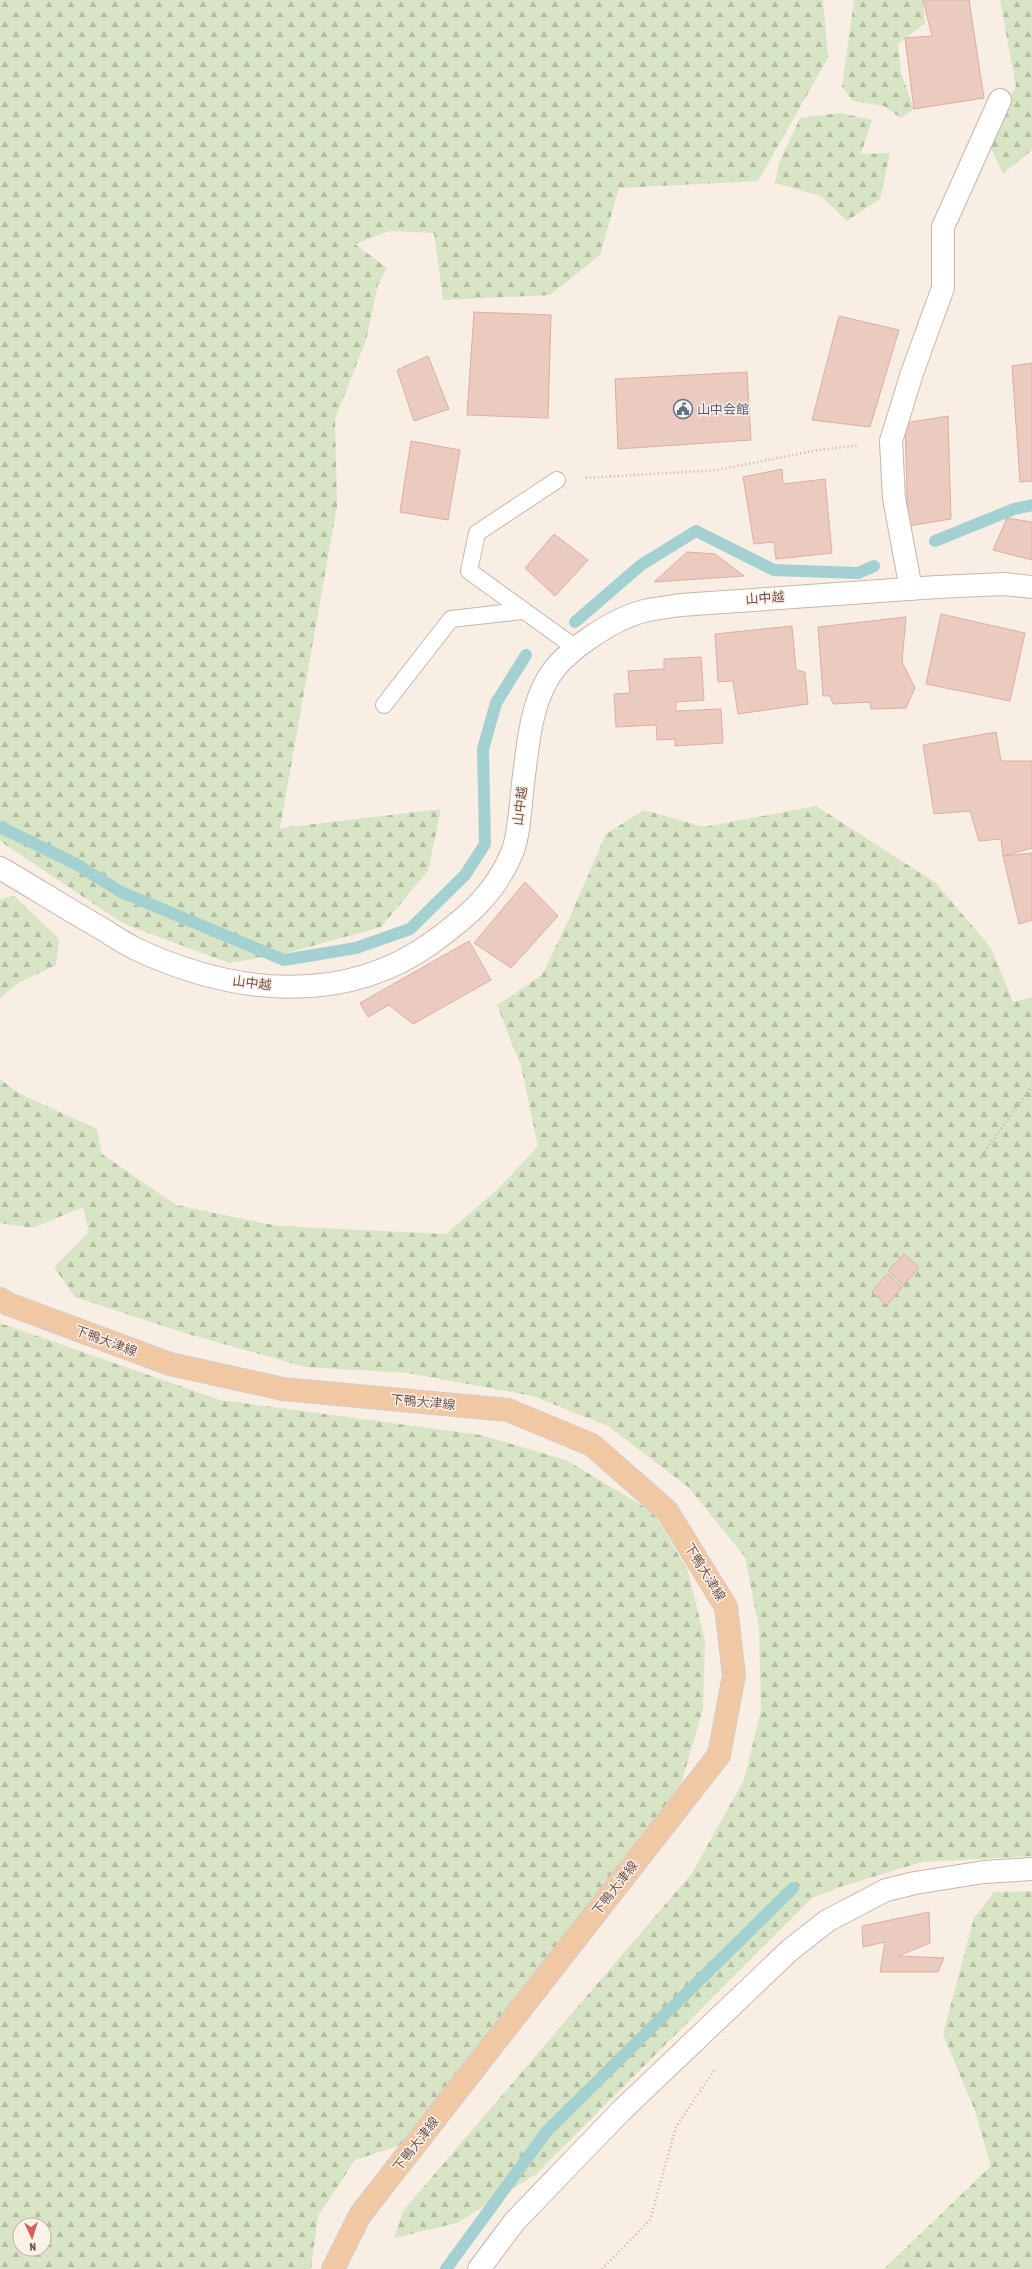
<svg xmlns="http://www.w3.org/2000/svg" width="1032" height="2269" font-family="'Asap Condensed','Noto Sans JP',sans-serif">
<defs>
<pattern id="forest-firs" width="22" height="20" patternUnits="userSpaceOnUse"><rect width="22" height="20" fill="#d7e5c5"/><path d="M5 1l3.5 6h-7zM16 11l3.5 6h-7z" fill="#b3bca2"/></pattern>
</defs>
<rect width="100%" height="100%" fill="#f9eee4"/>
<!-- forest -->
<g fill="url(#forest-firs)" fill-rule="evenodd">
<polygon points="0,0 823,0 828,58 758,181 619,188 600,255 550,295 443,300 434,233 390,231 355,244 387,268 378,285 366,340 335,419 337,506 280,828 441,809 428,871 381,927 283,954 229,963 124,924 0,841"/>
<polygon points="854,0 923,0 925,23 898,44 901,73 914,109 901,118 884,106 853,101 842,87"/>
<polygon points="1000,0 1032,0 1032,150 1003,174 985,134 1016,87"/>
<polygon points="840,113 872,120 861,154 890,153 880,199 847,221 821,196 775,183 779,163 800,118"/>
<polygon points="816,806 936,883 991,948 1013,1002 1032,997 1032,1856 922,1862 840,1887 812,1898 535,2175 457,2223 394,2238 403,2211 692,1873 744,1780 761,1710 759,1628 745,1557 688,1487 608,1426 533,1396 408,1373 305,1367 188,1334 75,1297 54,1267 89,1232 83,1207 33,1228 0,1223 0,1079 18,1093 97,1129 102,1154 176,1205 278,1226 446,1234 498,1189 538,1146 521,1066 497,1005 542,975 569,919 606,834 644,810 704,827"/>
<polygon points="14,896 59,939 56,965 20,982 0,998 0,899"/>
<path d="M 0,1323 L 220,1400 L 481,1435 L 566,1460 L 653,1512 L 688,1571 L 705,1641 L 703,1709 L 678,1795 L 401,2145 L 355,2160 L 318,2216 L 311,2269 L 0,2269 ZM 20,2225 L 44,2225 L 44,2249 L 20,2249 Z"/>
<polygon points="1032,1891 1032,2269 884,2269 991,2166 975,2111 943,2034 974,1918 994,1892"/>
</g>
<g fill="none" stroke-linecap="round" stroke-linejoin="round">
<!-- stream -->
<g stroke="#a3d1d1" stroke-width="12">
<polyline points="935,541 1014,509 1032,505"/>
<polyline points="575,622 641,565 696,531 774,570 858,573 874,566"/>
<polyline points="0,827 76,864 121,892 284,960 356,948 410,929 465,875 485,844 483,749 496,703 526,655"/>
<polyline points="446,2269 547,2131 793,1888"/>
</g>
</g>
<!-- building -->
<g fill="#ebcabf" stroke="#dcafa2">
<polygon points="923,0 969,0 984,98 914,109 905,38 932,36"/>
<polygon points="474,312 551,315 548,418 467,415"/>
<polygon points="839,316 899,330 870,427 812,420"/>
<polygon points="428,356 449,409 414,421 397,370"/>
<polygon points="1032,363 1032,481 1020,482 1012,366"/>
<polygon points="747,372 751,440 618,449 615,379"/>
<polygon points="948,416 951,519 908,526 905,423"/>
<polygon points="411,441 460,450 448,520 400,512"/>
<polygon points="782,469 783,484 825,479 832,553 776,559 774,542 754,544 743,477"/>
<polygon points="1007,518 1032,522 1032,560 993,550"/>
<polygon points="554,534 588,560 555,596 525,568"/>
<polygon points="687,552 715,554 744,576 654,582"/>
<polygon points="941,614 1025,633 1010,701 926,684"/>
<polygon points="906,617 902,662 915,688 906,708 871,709 870,702 833,704 830,696 823,696 818,627"/>
<polygon points="792,626 796,670 805,672 808,704 738,714 733,681 718,682 715,634"/>
<polygon points="701,657 704,700 676,702 676,711 721,709 723,743 675,746 675,739 657,740 656,725 616,727 614,694 630,693 628,671 664,669 664,659"/>
<polygon points="996,732 1001,761 1032,761 1032,848 1003,856 1001,839 979,841 970,811 934,814 923,745"/>
<polygon points="1032,853 1032,920 1019,924 1003,856"/>
<polygon points="525,882 558,916 511,968 474,943"/>
<polygon points="469,941 491,980 413,1024 389,1005 368,1017 360,1003"/>
<polygon points="904,1254 919,1267 904,1285 888,1271"/>
<polygon points="887,1274 902,1287 887,1305 872,1292"/>
<polygon points="929,1912 930,1943 898,1956 944,1958 938,1972 880,1972 885,1942 863,1947 862,1926"/>
</g>
<g fill="none" stroke-linecap="round" stroke-linejoin="round">
<defs>
<g id="service">
<polyline points="557,480 477,533 469,571 577,649"/>
<polyline points="384,705 451,619 522,611"/>
</g>
<g id="minor">
<polyline points="911,589 894,498 891,441 912,373 943,288 943,227 1000,100"/>
<path d="M 0,868 C 31,886 61,905 92,923 C 107,931 121,942 136,949 C 232,994 343,1007 433,942 C 468,916 494,895 512,853 C 520,834 521,796 524,775 C 528,744 531,708 547,680 C 562,652 613,619 644,611 C 656,608 669,607 681,605 L 937,587 L 1004,584 L 1032,587"/>
<polyline points="479,2269 515,2221 621,2111 790,1950 827,1921 886,1890 915,1883 984,1872 1032,1869"/>
</g>
<polyline id="primary" points="0,1299 8,1304 170,1364 283,1389 508,1410 592,1445 667,1511 726,1607 734,1675 719,1755 360,2215 333,2269"/>
</defs>
<!-- service casing -->
<use href="#service" stroke="#c9b5ac" stroke-width="18"/>
<!-- minor casing -->
<use href="#minor" stroke="#c9b5ac" stroke-width="24"/>
<!-- primary casing -->
<use href="#primary" stroke="#d4ccca" stroke-width="24"/>
<!-- path -->
<g stroke="#d0ada3" stroke-width="2.5" stroke-dasharray="1 3" stroke-linecap="butt">
<polyline points="586,478 717,470 818,450 859,445"/>
<polyline points="980,1158 1032,1086"/>
<polyline points="602,2269 650,2220 676,2127 715,2069"/>
</g>
<!-- service -->
<use href="#service" stroke="#fff" stroke-width="16"/>
<!-- minor -->
<use href="#minor" stroke="#fff" stroke-width="22"/>
<!-- primary -->
<use href="#primary" stroke="#f1c8a4" stroke-width="22"/>
</g>
<!-- icons -->
<defs>
<symbol id="civic-ring" viewBox="-11 -11 22 22"><circle r="9.5" fill="#fdf2ea" stroke="#5c6f8a" stroke-width="1.5"/><path d="M-.6-6.5H3V-4.5H.6V-3L4-1V1h2V6H-6V1h2V-1L-.6-3ZM-1.2 2.5V6h2.4V2.5Z" fill="#5c6f8a"/></symbol>
</defs>
<g fill-rule="evenodd">
<use href="#civic-ring" x="672" y="398" width="22" height="22"/>
</g>
<g text-anchor="middle" dominant-baseline="central" stroke-width="3" stroke-linejoin="round" paint-order="stroke">
<!-- service labels -->
<g font-size="13" fill="#4e5e75" stroke="#fdf2ea" text-anchor="start">
<text x="697" y="409">山中会館</text>
</g>
<!-- street labels -->
<g font-size="13" fill="#6f544d" stroke="#fdf2ea">
<text transform="translate(765 598) rotate(-4)">山中越</text>
<text transform="translate(520 806) rotate(-83)">山中越</text>
<text transform="translate(252 983) rotate(7)">山中越</text>
<text transform="translate(106 1341) rotate(20)">下鴨大津線</text>
<text transform="translate(423 1402) rotate(5)">下鴨大津線</text>
<text transform="translate(705 1572) rotate(58)">下鴨大津線</text>
<text transform="translate(615 1888) rotate(-52)">下鴨大津線</text>
<text transform="translate(416 2144) rotate(-52)">下鴨大津線</text>
</g>
</g>
<!-- north arrow -->
<g transform="translate(32 2237) rotate(176)"><circle r="19" fill="#fdf2ea" stroke="#c4b3ab"/>
<path d="M0-3L7 15L0 10L-7 15Z" fill="#d56057"/>
<text y="-6" font-size="11" font-weight="bold" text-anchor="middle" fill="#6f544d">N</text>
</g>
</svg>
